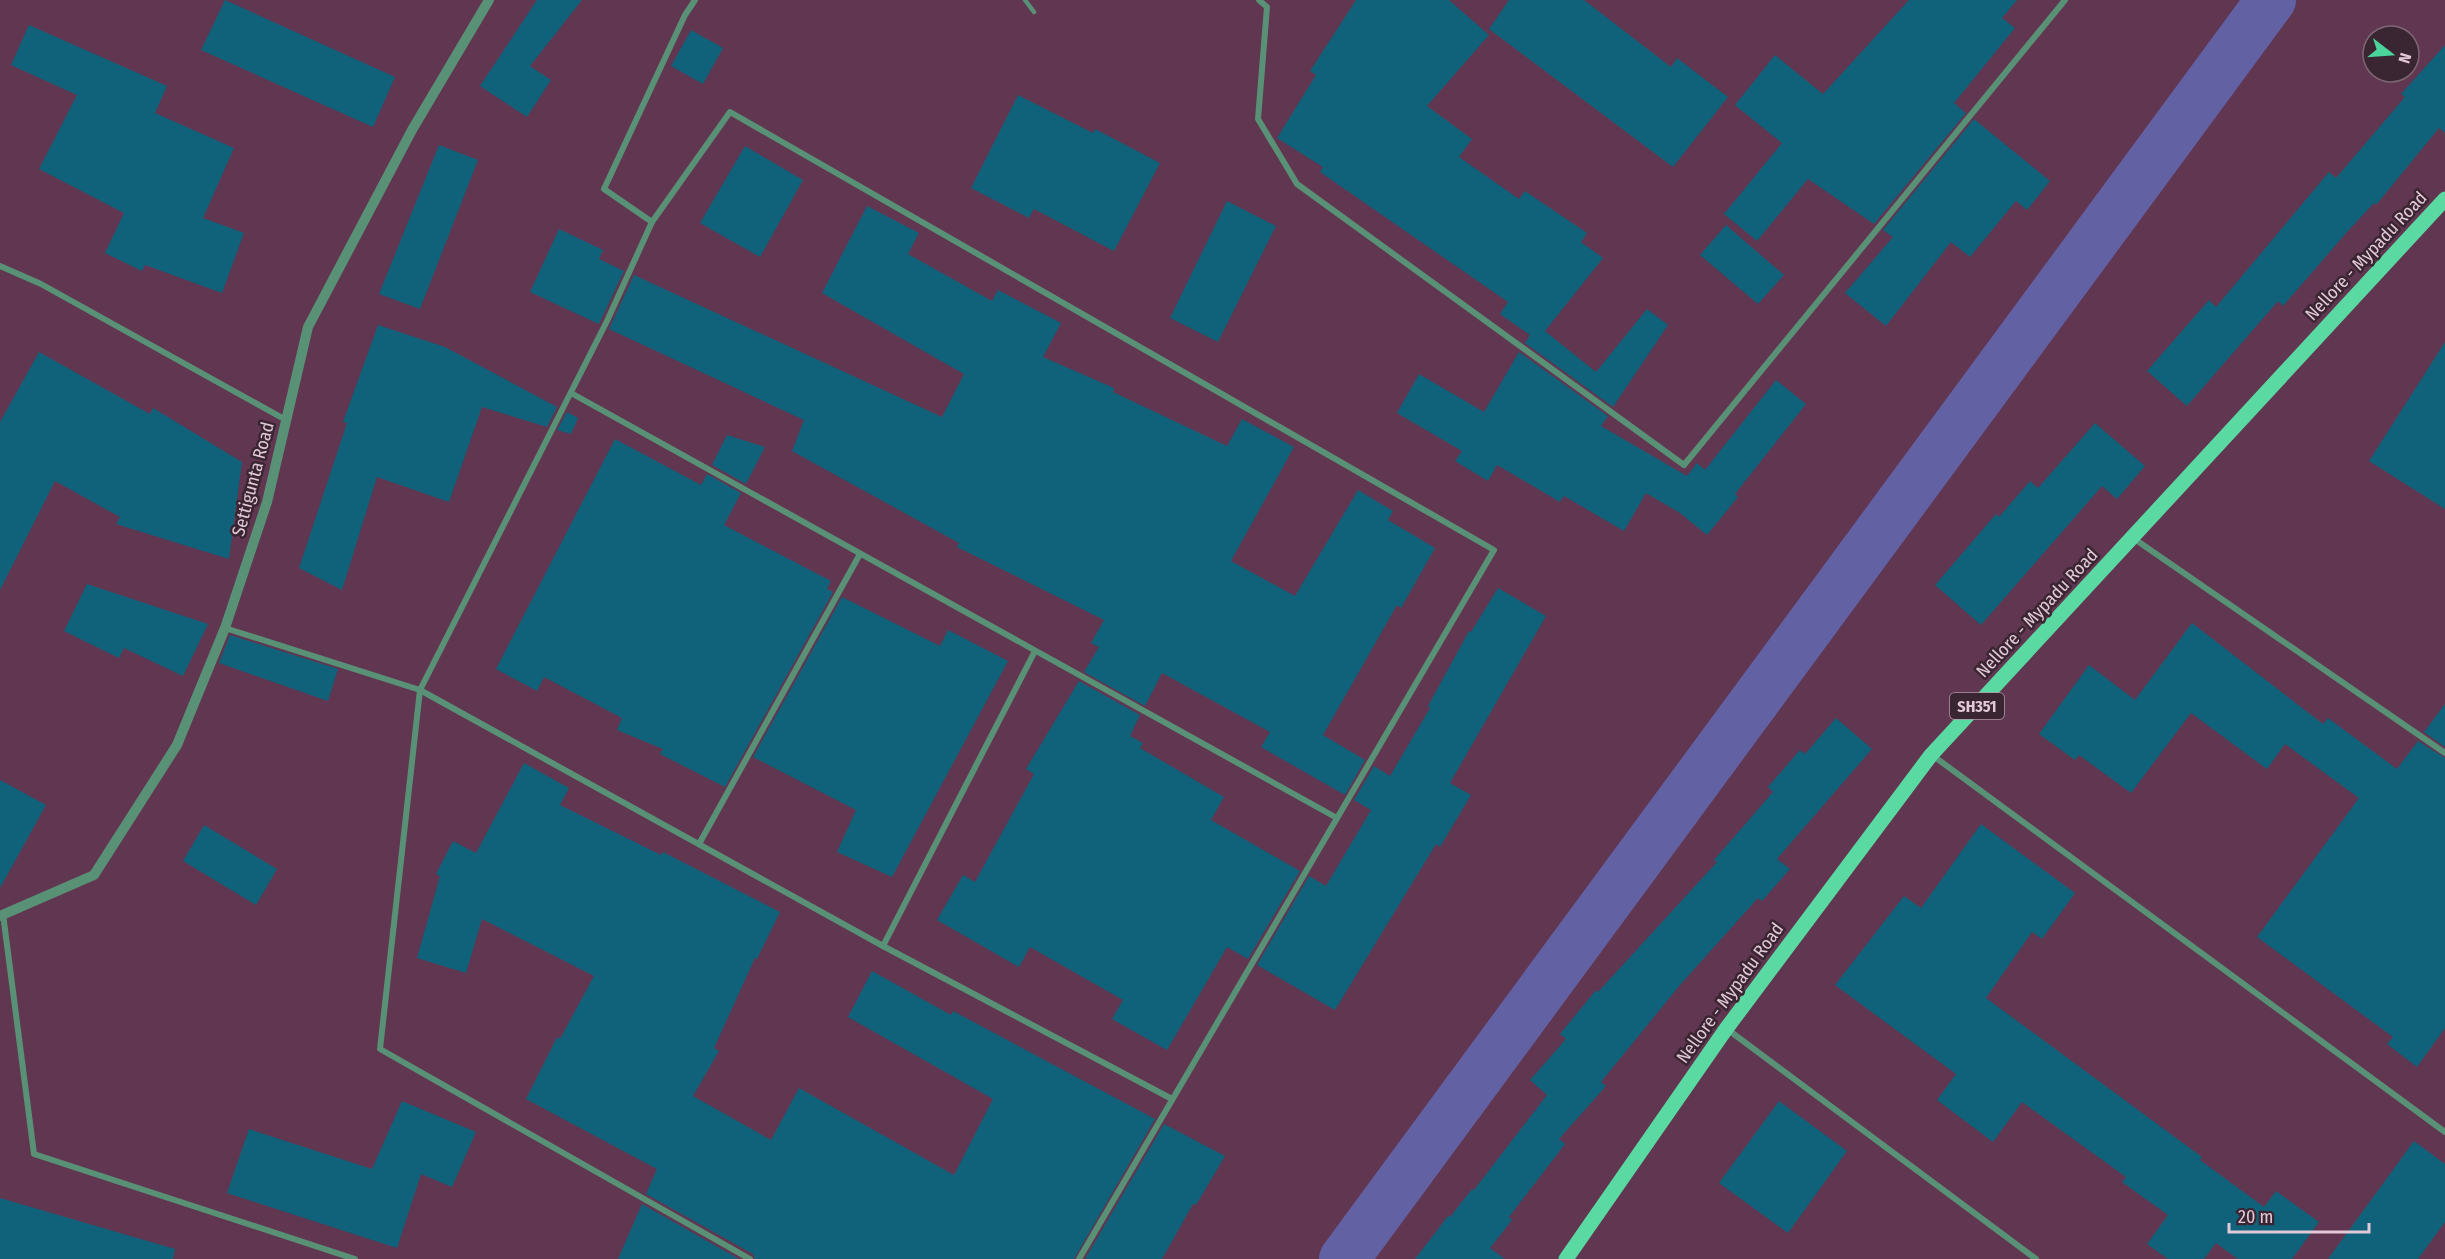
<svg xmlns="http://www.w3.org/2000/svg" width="2445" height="1259" font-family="'Fira Sans Condensed',sans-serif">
<rect width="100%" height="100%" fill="#613651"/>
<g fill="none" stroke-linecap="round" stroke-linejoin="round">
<!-- canal -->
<polyline stroke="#6261a3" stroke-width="50" points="1344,1259 2271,0"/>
</g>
<!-- building -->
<g fill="#0f627a">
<polygon points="225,0 395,77 373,127 201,50"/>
<polygon points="537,0 582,0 530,66 551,80 527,117 480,86"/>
<polygon points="1356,0 1449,0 1489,35 1427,106 1472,139 1459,157 1519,199 1525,191 1587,233 1581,242 1603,258 1545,331 1596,372 1647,309 1668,325 1613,407 1525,343 1530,335 1500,314 1508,302 1320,172 1323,167 1277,138 1316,75 1310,71"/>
<polygon points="1509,0 1584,0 1671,67 1677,58 1728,97 1673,167 1489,29"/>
<polygon points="1909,0 2017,0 2002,18 2015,28 1954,103 1966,113 1874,224 1808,179 1757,241 1724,214 1782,143 1735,105 1775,55 1823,94"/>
<polygon points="29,25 167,86 155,113 234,148 203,218 244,233 222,293 145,265 142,271 105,253 124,213 39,169 77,95 11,65"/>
<polygon points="691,30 723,48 703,84 671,66"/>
<polygon points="2445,45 2445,133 2439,128 2376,205 2374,203 2347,232 2283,306 2278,301 2187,406 2147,371 2209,300 2216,307 2329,172 2336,178 2405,97 2401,94"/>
<polygon points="1018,95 1093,133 1095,129 1160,163 1114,251 1034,209 1029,218 971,188"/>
<polygon points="1974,119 2050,181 2027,210 2016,201 1970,257 1951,242 1886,326 1845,293 1893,237 1883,230"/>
<polygon points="439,145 478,160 420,309 379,294"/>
<polygon points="745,146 803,180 760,257 700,223"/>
<polygon points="1227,201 1276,226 1218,342 1170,318"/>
<polygon points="867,206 919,233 908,254 992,301 998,290 1061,323 1043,357 1114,388 1113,392 1227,446 1242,419 1294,447 1231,561 1295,596 1358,490 1393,511 1388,520 1435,548 1401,608 1397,605 1323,735 1365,760 1345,795 1261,747 1270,732 1162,673 1145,706 1084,672 1099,647 1091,643 1104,620 957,547 959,543 792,451 804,420 609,329 634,275 942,417 964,374 822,293"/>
<polygon points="1726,225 1784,275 1758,304 1700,255"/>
<polygon points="559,229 603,250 599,259 624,271 599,324 530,292"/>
<polygon points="378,325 445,347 557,407 547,427 482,407 449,502 377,477 342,590 299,568 347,423 343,422"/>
<polygon points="2445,342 2445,509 2369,461"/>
<polygon points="39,352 150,414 153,408 242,462 229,559 116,524 120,517 55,481 0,590 0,422"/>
<polygon points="1519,352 1608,416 1601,426 1687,476 1697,463 1705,470 1776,380 1806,404 1735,494 1738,497 1707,535 1680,513 1646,493 1624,531 1564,496 1560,502 1497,465 1488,481 1455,461 1462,451 1397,413 1419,374 1484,412"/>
<polygon points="567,412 578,418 571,434 557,430"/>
<polygon points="2095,423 2145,466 2117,499 2102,486 1981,625 1935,585 1996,514 1999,517 2030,481 2038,488"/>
<polygon points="727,435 765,447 746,484 712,465"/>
<polygon points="615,439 701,485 707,474 741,493 724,525 831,581 827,589 833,592 725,787 660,754 663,749 617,730 622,718 544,677 537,691 496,669"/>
<polygon points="87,584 208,624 183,676 124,648 119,658 64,631"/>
<polygon points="1498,588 1546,616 1450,783 1471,795 1440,847 1436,844 1335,1010 1257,965 1309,876 1326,886 1371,810 1354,800 1374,766 1390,776 1430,708 1428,706 1469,631 1471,632"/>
<polygon points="842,597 940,646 948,630 1008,661 892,877 837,852 856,810 753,757"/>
<polygon points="2192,623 2323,724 2328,718 2397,769 2418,741 2445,758 2445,1028 2417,1067 2387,1044 2393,1037 2257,937 2359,798 2285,744 2267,769 2191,713 2131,793 2079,755 2075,760 2039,734 2089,665 2135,700"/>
<polygon points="230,635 338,669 328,701 219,663"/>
<polygon points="1079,681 1140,715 1130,736 1143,743 1140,748 1224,797 1211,820 1300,871 1248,959 1227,947 1167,1050 1112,1019 1123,1000 1030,947 1019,967 937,920 963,875 975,882 1034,774 1026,769"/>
<polygon points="2445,704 2445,747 2424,732"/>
<polygon points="1836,718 1872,749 1777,859 1790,869 1762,901 1758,898 1680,985 1601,1082 1606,1086 1559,1139 1565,1144 1509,1217 1512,1220 1490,1248 1505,1259 1415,1259 1448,1216 1450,1217 1472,1189 1474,1190 1547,1095 1530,1080 1566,1039 1560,1034 1596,990 1598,992 1717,862 1714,860 1773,792 1768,787 1800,750 1805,754"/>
<polygon points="524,763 569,788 560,805 661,855 663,852 780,912 757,959 755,958 714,1048 719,1051 693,1096 771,1140 799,1088 954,1175 993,1099 848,1017 872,971 951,1015 953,1011 1155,1119 1074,1259 755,1259 753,1254 646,1194 657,1169 526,1099 557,1037 560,1039 594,976 482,919 466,973 417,958 440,876 436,874 453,841 476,853"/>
<polygon points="0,780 46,805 0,888"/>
<polygon points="1981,824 2075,893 2042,939 2032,932 1986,998 2202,1157 2200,1160 2264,1207 2276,1191 2319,1222 2292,1259 2238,1259 2216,1243 2204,1259 2168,1259 2147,1244 2168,1215 2122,1182 2126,1177 2022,1102 1993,1142 1937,1100 1956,1074 1835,985 1904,896 1921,908"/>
<polygon points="204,825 277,869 256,905 183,861"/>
<polygon points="402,1101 476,1132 452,1187 421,1174 397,1248 227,1193 249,1129 372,1169"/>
<polygon points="1779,1101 1847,1151 1788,1233 1719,1183"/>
<polygon points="1164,1124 1225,1156 1196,1205 1193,1204 1162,1259 1085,1259"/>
<polygon points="2414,1141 2445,1164 2445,1222 2418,1259 2328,1259"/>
<polygon points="0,1198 175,1249 173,1259 0,1259"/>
<polygon points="642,1204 739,1259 618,1259"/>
</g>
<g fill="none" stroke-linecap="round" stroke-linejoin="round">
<!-- service -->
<polyline stroke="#599176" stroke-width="4.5" points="1025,0 1034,12"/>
<!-- minor -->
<g stroke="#599176" stroke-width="6">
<polyline points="1259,0 1267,7 1258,119 1297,184 1684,465 2065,0"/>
<polyline points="652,222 604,189 685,15 695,0"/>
<polyline points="0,266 41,284 286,420"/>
<polyline points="571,393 1337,818"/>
<polyline points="2133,538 2445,753"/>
<polyline points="225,628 420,690 883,946 1172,1099"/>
<polyline points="1932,755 2445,1132"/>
<polyline points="699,844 860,554"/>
<polyline points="3,914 34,1154 355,1259"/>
<polyline points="883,946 1035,651"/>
<polyline points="1727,1029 2036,1259"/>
<polyline points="750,1259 380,1049 420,690 607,321 652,222 730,112 1494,550 1079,1259"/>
</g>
<!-- tertiary -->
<polyline stroke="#599176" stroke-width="10" points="0,916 94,875 177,745 225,628 267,502 308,327 412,130 489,0"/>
<!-- primary -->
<polyline stroke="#5ad9a3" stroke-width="15" points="1566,1259 1726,1029 1931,755 2445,199"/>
</g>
<g text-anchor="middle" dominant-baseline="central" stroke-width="5" stroke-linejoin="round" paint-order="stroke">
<!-- shield labels -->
<rect fill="#3a2632" stroke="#b097a6" stroke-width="1.5" x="1950" y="693" width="54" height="26" rx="4.5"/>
<g font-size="16" font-weight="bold" fill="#e3c8d7">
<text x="1977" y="706">SH351</text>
</g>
<!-- street labels -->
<g font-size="18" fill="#e3c8d7" stroke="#3a2632">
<text transform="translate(2366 256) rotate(-47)">Nellore - Mypadu Road</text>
<text transform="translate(253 479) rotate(-75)">Settigunta Road</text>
<text transform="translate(2037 613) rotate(-47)">Nellore - Mypadu Road</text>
<text transform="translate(1730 993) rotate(-54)">Nellore - Mypadu Road</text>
</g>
</g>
<!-- north arrow -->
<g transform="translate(2391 54) rotate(107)"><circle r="28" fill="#3a2632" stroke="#7e6774" stroke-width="1.5"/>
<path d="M0-4.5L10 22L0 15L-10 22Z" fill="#4ad49c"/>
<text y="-9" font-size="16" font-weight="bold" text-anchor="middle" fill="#e3c8d7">N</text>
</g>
<!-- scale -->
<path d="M2229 1223v9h140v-9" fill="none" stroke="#e3c8d7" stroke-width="3"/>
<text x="2238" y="1223" font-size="18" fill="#e3c8d7" stroke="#3a2632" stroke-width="4.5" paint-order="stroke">20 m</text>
</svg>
